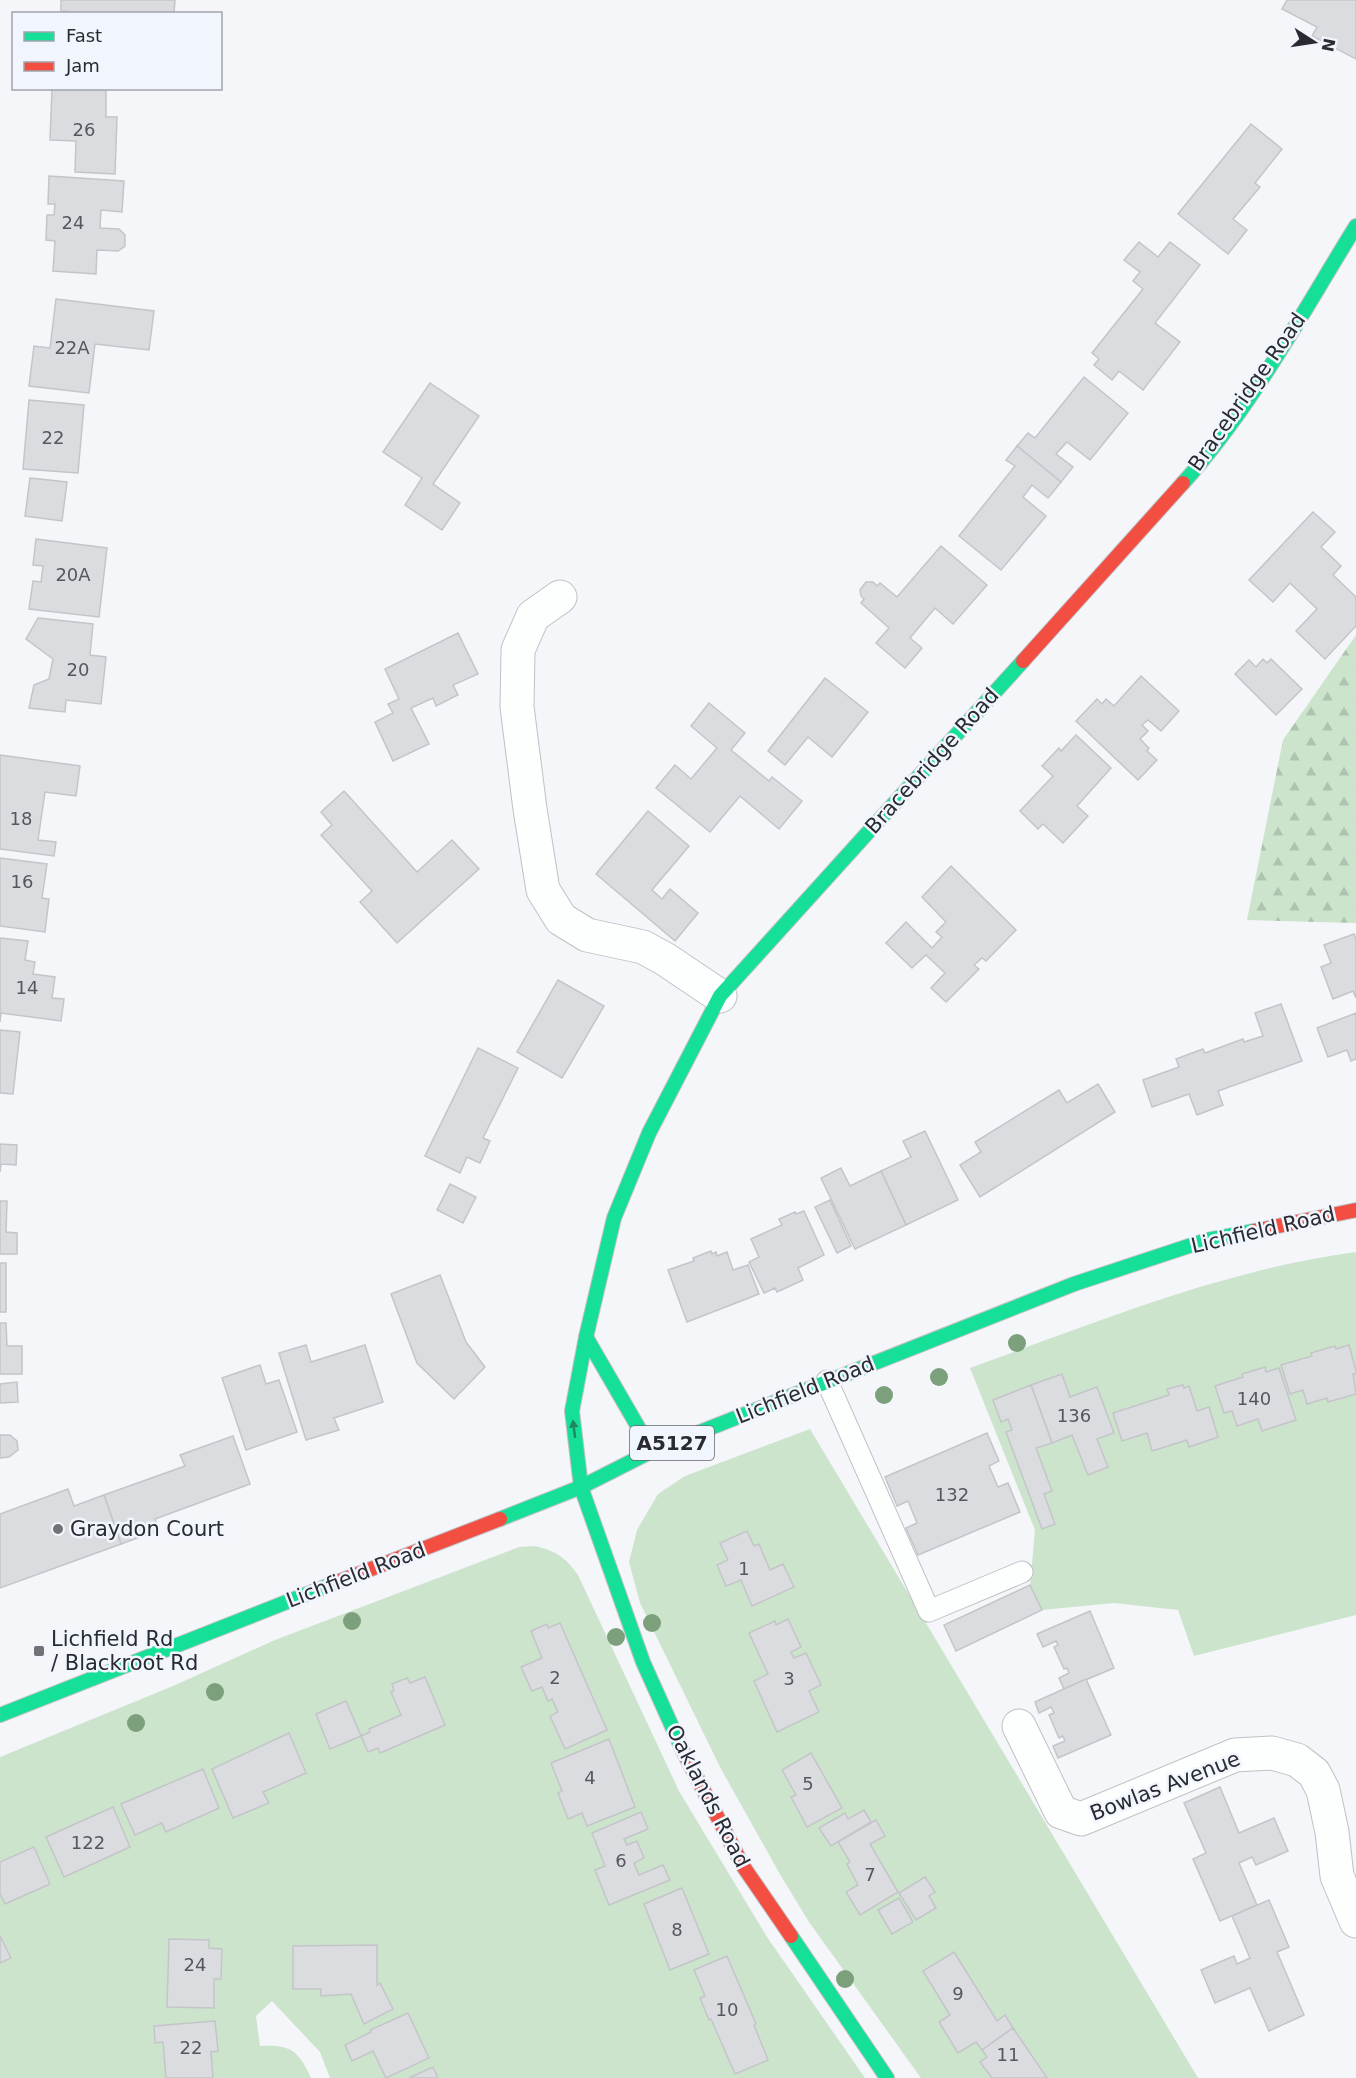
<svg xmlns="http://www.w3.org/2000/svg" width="1356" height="2078" font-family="'DejaVu Sans',sans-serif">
<defs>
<pattern id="forest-firs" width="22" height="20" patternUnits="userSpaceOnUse" patternTransform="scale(1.5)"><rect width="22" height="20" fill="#cce4cc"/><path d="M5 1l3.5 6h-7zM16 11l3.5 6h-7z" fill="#afc4b0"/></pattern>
</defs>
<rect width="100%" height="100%" fill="#f4f6fa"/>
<!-- forest -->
<polygon fill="url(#forest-firs)" points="1356,635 1356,923 1247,920 1283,740"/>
<!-- garden -->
<g fill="#cce4cc">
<path d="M 1356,1252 L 1356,1615 L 1194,1656 L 1178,1610 L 1114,1603 L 1042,1610 L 1030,1585 L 1035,1530 L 970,1368 C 1097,1322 1222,1270 1356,1252 Z"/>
<polygon points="810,1429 1198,2078 921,2078 809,1922 781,1876 721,1769 640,1603 629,1562 637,1530 658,1494 685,1476"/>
<path d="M 535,1546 C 558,1552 565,1557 578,1575 L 679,1791 L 767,1937 L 865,2078 L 330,2078 L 320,2052 L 272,2001 L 256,2016 L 260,2046 C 291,2044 299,2051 311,2078 L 0,2078 L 0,1757 L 173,1686 L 275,1640 L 519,1547 Z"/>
</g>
<!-- building -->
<g fill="#dadce0" stroke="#c4c5c9" stroke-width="1.5">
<polygon points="61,0 175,0 174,14 97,14 61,11"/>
<polygon points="1287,0 1356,0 1356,59 1312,36 1317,27 1282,9"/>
<polygon points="52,88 106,88 106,117 117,117 115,174 75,172 76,141 50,140"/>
<polygon points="1251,124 1282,149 1255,183 1260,187 1233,219 1247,230 1228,254 1178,214"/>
<polygon points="49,176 124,181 122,212 101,210 100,228 119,229 125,235 125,246 118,251 97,250 96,274 53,271 55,241 46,240 47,215 54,215 55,204 48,204"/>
<polygon points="1139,242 1158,257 1170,242 1200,265 1155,323 1180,342 1143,390 1119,371 1112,380 1094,365 1099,359 1092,353 1143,289 1133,281 1140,272 1124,260"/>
<polygon points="56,299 154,311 149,350 95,344 89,393 29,386 34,346 50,348"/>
<polygon points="1084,377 1128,413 1090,460 1067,442 1056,454 1073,467 1061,482 1017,446 1028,433 1035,438"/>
<polygon points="430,383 479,416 433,484 460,503 442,530 405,505 422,478 383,452"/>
<polygon points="29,400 84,405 78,473 23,469"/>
<polygon points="1017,446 1061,482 1048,498 1032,485 1023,497 1046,516 1001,570 959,536 1015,466 1006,460"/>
<polygon points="30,478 67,482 62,521 25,516"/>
<polygon points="1313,512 1335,532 1321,547 1341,566 1333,575 1356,597 1356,626 1325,659 1296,631 1317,609 1290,583 1273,602 1249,580"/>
<polygon points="36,539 107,548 99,617 29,609 33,581 41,582 43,566 33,565"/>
<polygon points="941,546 987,585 953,624 935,608 910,638 922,648 905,668 876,643 889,628 861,603 864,599 861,596 860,590 866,582 873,582 877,586 880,583 897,597"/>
<polygon points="38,618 93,624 90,655 106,657 101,704 66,700 65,712 29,708 34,685 49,679 53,659 26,639"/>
<polygon points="458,633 478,674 453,685 458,695 436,706 433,698 411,708 429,744 393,761 375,722 393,713 388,704 399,699 385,669"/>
<polygon points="1263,659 1267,663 1271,659 1302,689 1276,715 1235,674 1249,660 1256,667"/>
<polygon points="1141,676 1179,711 1161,731 1148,720 1142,725 1148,731 1140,739 1149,748 1147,751 1157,760 1138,780 1076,721 1097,699 1102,704 1106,699 1114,706"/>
<polygon points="825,678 868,712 832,757 808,737 785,765 768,751"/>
<polygon points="709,703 745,733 731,750 769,781 772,777 802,801 779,829 740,796 710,832 656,788 675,765 691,779 717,748 691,726"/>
<polygon points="1076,735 1111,768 1077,806 1088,816 1063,843 1043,824 1038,829 1020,811 1053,776 1042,766 1059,748 1061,751"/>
<polygon points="0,755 80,766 76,796 45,792 38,840 56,842 54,856 0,849"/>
<polygon points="344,791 417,872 452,840 479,869 397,943 360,902 372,891 321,835 332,825 321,812"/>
<polygon points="648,811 689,846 652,890 662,899 670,889 698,913 675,941 596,874"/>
<polygon points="0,858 47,864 42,898 49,899 45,932 0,926"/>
<polygon points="951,866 1016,930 986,961 982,958 974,965 979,969 946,1002 931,988 945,973 926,955 912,968 886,943 906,922 932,948 942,937 936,932 946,922 922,897"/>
<polygon points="1354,934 1356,939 1356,998 1353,991 1333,999 1321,967 1331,963 1324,945"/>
<polygon points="0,938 28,941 25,960 35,962 33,974 55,977 52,998 64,999 61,1021 1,1013 0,1022"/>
<polygon points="558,980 604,1006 562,1078 517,1052"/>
<polygon points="1281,1004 1302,1061 1218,1091 1223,1105 1197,1115 1189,1094 1152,1107 1143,1080 1179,1067 1176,1059 1203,1049 1205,1053 1243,1039 1244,1042 1263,1036 1255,1013"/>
<polygon points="1356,1013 1356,1059 1351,1061 1347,1050 1328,1057 1317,1028"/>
<polygon points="0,1030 20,1032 13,1094 0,1093"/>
<polygon points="478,1048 518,1068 483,1138 490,1141 480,1163 467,1157 460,1173 425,1156"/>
<polygon points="1098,1084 1115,1112 980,1197 960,1165 981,1152 975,1142 1059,1090 1067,1103"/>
<polygon points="925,1131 958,1200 906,1225 881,1171 911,1157 903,1141"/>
<polygon points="0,1144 17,1145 16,1165 1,1164 0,1172"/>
<polygon points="841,1168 850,1186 881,1171 906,1225 855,1249 821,1178"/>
<polygon points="450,1184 476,1197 463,1223 437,1210"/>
<polygon points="830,1200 851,1246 837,1253 815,1207"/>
<polygon points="0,1201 7,1201 6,1232 17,1233 17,1254 0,1254"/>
<polygon points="804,1211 824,1255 798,1268 803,1280 777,1292 775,1288 764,1293 749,1262 759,1257 751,1239 782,1225 779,1219 795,1212 796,1214"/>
<polygon points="711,1251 712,1254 716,1252 717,1256 727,1252 733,1270 748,1265 759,1294 687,1322 668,1270 694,1261 693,1258"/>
<rect x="0" y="1263" width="6" height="49"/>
<polygon points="440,1275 466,1342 485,1367 454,1399 417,1363 391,1294"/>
<polygon points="0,1323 6,1323 7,1346 22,1346 22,1374 0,1374"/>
<polygon points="306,1345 311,1362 365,1345 383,1402 334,1418 339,1430 306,1440 279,1353"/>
<polygon points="1349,1345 1356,1371 1356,1374 1353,1374 1356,1394 1328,1402 1327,1398 1307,1404 1303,1390 1290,1394 1281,1365 1312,1356 1311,1353 1335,1346 1336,1349"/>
<polygon points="260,1365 266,1384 279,1380 297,1432 246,1450 222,1378"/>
<polygon points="1265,1367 1266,1372 1279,1368 1296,1420 1262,1431 1258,1419 1237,1426 1232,1411 1224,1413 1215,1386 1243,1377 1242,1374"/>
<polygon points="1062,1374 1070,1397 1097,1387 1114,1433 1097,1439 1108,1467 1088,1475 1072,1435 1052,1443 1031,1385"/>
<polygon points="17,1382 18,1402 0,1403 0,1384"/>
<polygon points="1031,1385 1052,1443 1036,1448 1052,1491 1044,1494 1055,1524 1042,1529 1006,1432 1012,1430 1008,1419 1001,1422 993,1400"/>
<polygon points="1183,1385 1184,1388 1189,1386 1197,1411 1209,1407 1218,1437 1189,1447 1187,1440 1152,1451 1147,1433 1122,1441 1113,1413 1169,1395 1167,1389"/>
<polygon points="987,1433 999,1461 989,1466 998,1487 1008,1483 1020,1512 918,1555 906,1528 917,1523 908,1501 897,1506 885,1477"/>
<polygon points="0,1435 10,1435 17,1441 18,1450 9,1457 0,1458"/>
<polygon points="233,1436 250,1484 155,1519 159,1530 121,1544 104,1495 185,1466 180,1455"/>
<polygon points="68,1489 74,1506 104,1495 121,1544 0,1588 0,1514"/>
<polygon points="747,1531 754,1546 759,1544 770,1570 783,1564 794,1587 752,1606 741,1580 726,1586 717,1565 728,1560 720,1543"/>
<polygon points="1030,1585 1042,1610 956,1651 944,1625"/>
<polygon points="1090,1611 1114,1668 1064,1689 1059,1678 1069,1673 1067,1668 1064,1669 1054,1647 1058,1645 1056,1641 1043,1647 1037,1634"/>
<polygon points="788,1619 801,1647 791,1652 794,1658 806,1653 821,1685 809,1691 819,1712 777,1732 754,1681 768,1674 749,1633 775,1621 776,1625"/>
<polygon points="560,1623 607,1730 565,1749 550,1716 558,1712 552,1699 548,1701 542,1687 532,1691 521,1667 542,1658 531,1631 547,1624 548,1628"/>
<polygon points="425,1677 445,1725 380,1753 378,1748 368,1752 361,1736 370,1732 369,1729 401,1715 391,1692 394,1691 392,1684 407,1678 410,1683"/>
<polygon points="1086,1679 1111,1735 1058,1758 1053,1746 1065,1741 1063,1736 1059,1738 1049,1715 1054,1713 1051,1707 1039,1713 1035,1702"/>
<polygon points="346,1701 361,1736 330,1749 316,1714"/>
<polygon points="289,1733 306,1773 263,1792 269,1803 233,1818 212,1769"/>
<polygon points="609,1739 635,1807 587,1826 582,1813 568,1819 558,1793 562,1791 551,1763"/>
<polygon points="811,1753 842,1808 807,1827 791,1797 796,1795 782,1770"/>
<polygon points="203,1769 219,1808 166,1832 162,1823 135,1835 121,1804"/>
<polygon points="1220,1787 1239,1833 1274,1818 1288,1851 1256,1865 1252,1857 1239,1863 1257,1905 1220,1921 1193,1859 1206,1853 1184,1803"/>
<polygon points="113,1807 130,1847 64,1877 46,1837"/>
<polygon points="864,1810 871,1822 831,1846 819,1828 845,1813 848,1819"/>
<polygon points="641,1812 648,1829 624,1839 627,1845 637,1841 644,1858 634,1863 639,1875 663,1865 670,1880 609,1905 595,1870 605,1866 592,1833"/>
<polygon points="876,1820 885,1836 870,1844 898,1892 860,1915 846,1892 858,1885 847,1864 850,1862 838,1842"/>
<polygon points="34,1847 50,1884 5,1904 0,1894 0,1862"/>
<polygon points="925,1877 935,1892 929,1896 936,1908 916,1920 899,1893"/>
<polygon points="682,1888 709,1954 670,1970 644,1904"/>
<polygon points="899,1898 913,1922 892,1934 878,1910"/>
<polygon points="1269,1900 1289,1947 1277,1952 1304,2015 1269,2031 1250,1988 1215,2003 1201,1970 1234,1956 1237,1964 1250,1958 1232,1916"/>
<polygon points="0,1936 11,1958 0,1963"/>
<polygon points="169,1939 209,1940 209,1948 222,1949 221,1979 214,1979 214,2008 167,2007"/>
<polygon points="377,1945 377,1985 380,1983 393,2009 364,2024 351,1994 321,1996 321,1989 293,1989 293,1946"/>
<polygon points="954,1952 997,2021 1005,2015 1013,2028 982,2050 976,2042 958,2053 939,2022 950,2015 923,1971"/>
<polygon points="727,1956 756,2024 754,2025 768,2060 735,2074 711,2019 709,2020 700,1998 705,1996 694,1970"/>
<polygon points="408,2013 429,2058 386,2078 373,2051 352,2061 345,2045 371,2032 370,2030"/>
<polygon points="215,2021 218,2051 211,2052 213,2078 166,2078 163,2042 155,2043 154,2026"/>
<polygon points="1013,2028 1047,2078 992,2078 980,2062 987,2057 982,2050"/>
<polygon points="433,2067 438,2078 409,2078"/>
</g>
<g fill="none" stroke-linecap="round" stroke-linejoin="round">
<defs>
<polyline id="lane" points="827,1381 929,1611 1022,1572"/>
<g id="street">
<polyline points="560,597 533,616 518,650 517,707 530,809 543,890 561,919 587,935 643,947 665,959 720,996"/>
<polyline points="1019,1726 1061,1812 1081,1819 1235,1755 1272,1753 1297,1760 1314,1773 1323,1790 1332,1832 1337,1876 1356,1921"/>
</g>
<g id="fast">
<path d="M 1183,483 C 1252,407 1302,313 1356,226"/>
<polyline points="586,1337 614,1218 649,1133 720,996 1023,661"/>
<polyline points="652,1451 586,1337 572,1411 581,1487 643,1662 683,1751"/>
<polyline points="500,1519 581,1487 652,1451 1074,1284 1207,1240 1254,1231"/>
<polyline points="0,1715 340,1581"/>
<polyline points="791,1936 887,2078"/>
</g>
<g id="jam">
<polyline points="1023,661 1183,483"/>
<polyline points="1254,1231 1356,1210"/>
<polyline points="340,1581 500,1519"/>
<polyline points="683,1751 743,1866 791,1936"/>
</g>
</defs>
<!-- lane casing -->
<use href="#lane" stroke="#c0c1c5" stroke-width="23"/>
<!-- street casing -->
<use href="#street" stroke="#c0c1c5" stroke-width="35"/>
<!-- fast casing -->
<use href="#fast" stroke="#c0c1c5" stroke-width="16"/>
<!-- jam casing -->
<use href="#jam" stroke="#c0c1c5" stroke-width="16"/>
<!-- lane -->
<use href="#lane" stroke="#fdfefe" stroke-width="21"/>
<!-- street -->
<use href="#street" stroke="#fdfefe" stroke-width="33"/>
<!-- fast -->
<use href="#fast" stroke="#16e098" stroke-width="14"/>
<!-- jam -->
<use href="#jam" stroke="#f24e42" stroke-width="14"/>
</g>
<!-- trees -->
<g fill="#7c9f7c">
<circle cx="1017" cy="1343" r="9"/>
<circle cx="939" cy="1377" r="9"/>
<circle cx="884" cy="1395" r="9"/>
<circle cx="352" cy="1621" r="9"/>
<circle cx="652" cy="1623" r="9"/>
<circle cx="616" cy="1637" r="9"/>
<circle cx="215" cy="1692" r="9"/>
<circle cx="136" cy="1723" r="9"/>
<circle cx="845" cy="1979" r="9"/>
</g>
<!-- one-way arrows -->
<defs><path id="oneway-solid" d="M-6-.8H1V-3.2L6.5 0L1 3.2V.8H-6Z" transform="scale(1.5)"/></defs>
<use fill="#208664" href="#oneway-solid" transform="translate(574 1429) rotate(-97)"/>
<!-- markers -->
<g fill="#707277" stroke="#f1f5fd" stroke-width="2">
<circle cx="58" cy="1529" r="6"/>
<rect x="33" y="1645" width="12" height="12" rx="3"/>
</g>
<g text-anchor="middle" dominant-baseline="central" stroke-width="5" stroke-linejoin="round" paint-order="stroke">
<!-- number labels -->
<g font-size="18" fill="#55575c">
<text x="84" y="129">26</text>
<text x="73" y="222">24</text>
<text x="72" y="347">22A</text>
<text x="53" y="437">22</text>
<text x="73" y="574">20A</text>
<text x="78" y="669">20</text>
<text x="21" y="818">18</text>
<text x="22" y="881">16</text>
<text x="27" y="987">14</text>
<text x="1254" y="1398">140</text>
<text x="1074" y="1415">136</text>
<text x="952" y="1494">132</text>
<text x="744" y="1568">1</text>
<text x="555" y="1677">2</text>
<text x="789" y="1678">3</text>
<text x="590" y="1777">4</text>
<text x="808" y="1783">5</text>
<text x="88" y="1842">122</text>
<text x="621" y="1860">6</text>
<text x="870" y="1874">7</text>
<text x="677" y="1929">8</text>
<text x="195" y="1964">24</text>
<text x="958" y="1993">9</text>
<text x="727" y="2009">10</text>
<text x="191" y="2047">22</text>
<text x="1008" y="2054">11</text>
</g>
<!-- shield labels -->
<rect fill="#f1f5fd" stroke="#65686e" stroke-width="1.5" x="630" y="1426" width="84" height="34" rx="4.5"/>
<g font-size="20" font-weight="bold" fill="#292b30">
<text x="672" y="1443">A5127</text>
</g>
<!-- street labels -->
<g font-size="21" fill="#292b30" stroke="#f1f5fd">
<text transform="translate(1247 392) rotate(-55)">Bracebridge Road</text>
<text transform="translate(932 761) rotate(-48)">Bracebridge Road</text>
<text transform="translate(1263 1230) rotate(-13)">Lichfield Road</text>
<text transform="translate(805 1390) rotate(-22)">Lichfield Road</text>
<text transform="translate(356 1575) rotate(-21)">Lichfield Road</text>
<text transform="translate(1165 1786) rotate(-21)">Bowlas Avenue</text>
<text transform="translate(708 1796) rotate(63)">Oaklands Road</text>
</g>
<!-- poi labels -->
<g font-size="21" fill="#292b30" stroke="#f1f5fd" text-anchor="start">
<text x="70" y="1529">Graydon Court</text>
<text x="51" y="1639">Lichfield Rd<tspan x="51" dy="24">/ Blackroot Rd</tspan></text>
</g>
</g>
<!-- legend -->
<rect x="12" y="12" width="210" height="78" fill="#f1f5fd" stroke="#a1a4ab" stroke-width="1.5"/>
<rect x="24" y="32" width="30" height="9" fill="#16e098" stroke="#a1a4ab" stroke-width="1.5"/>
<text x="66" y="42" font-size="18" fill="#292b30">Fast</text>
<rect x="24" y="62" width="30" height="9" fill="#f24e42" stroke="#a1a4ab" stroke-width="1.5"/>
<text x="66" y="72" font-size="18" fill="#292b30">Jam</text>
<!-- north arrow -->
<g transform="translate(1314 42) rotate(102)" stroke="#f1f5fd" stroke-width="4.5" paint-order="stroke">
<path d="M0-4.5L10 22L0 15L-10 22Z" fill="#292b30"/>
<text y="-9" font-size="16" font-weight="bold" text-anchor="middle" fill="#292b30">N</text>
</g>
</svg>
